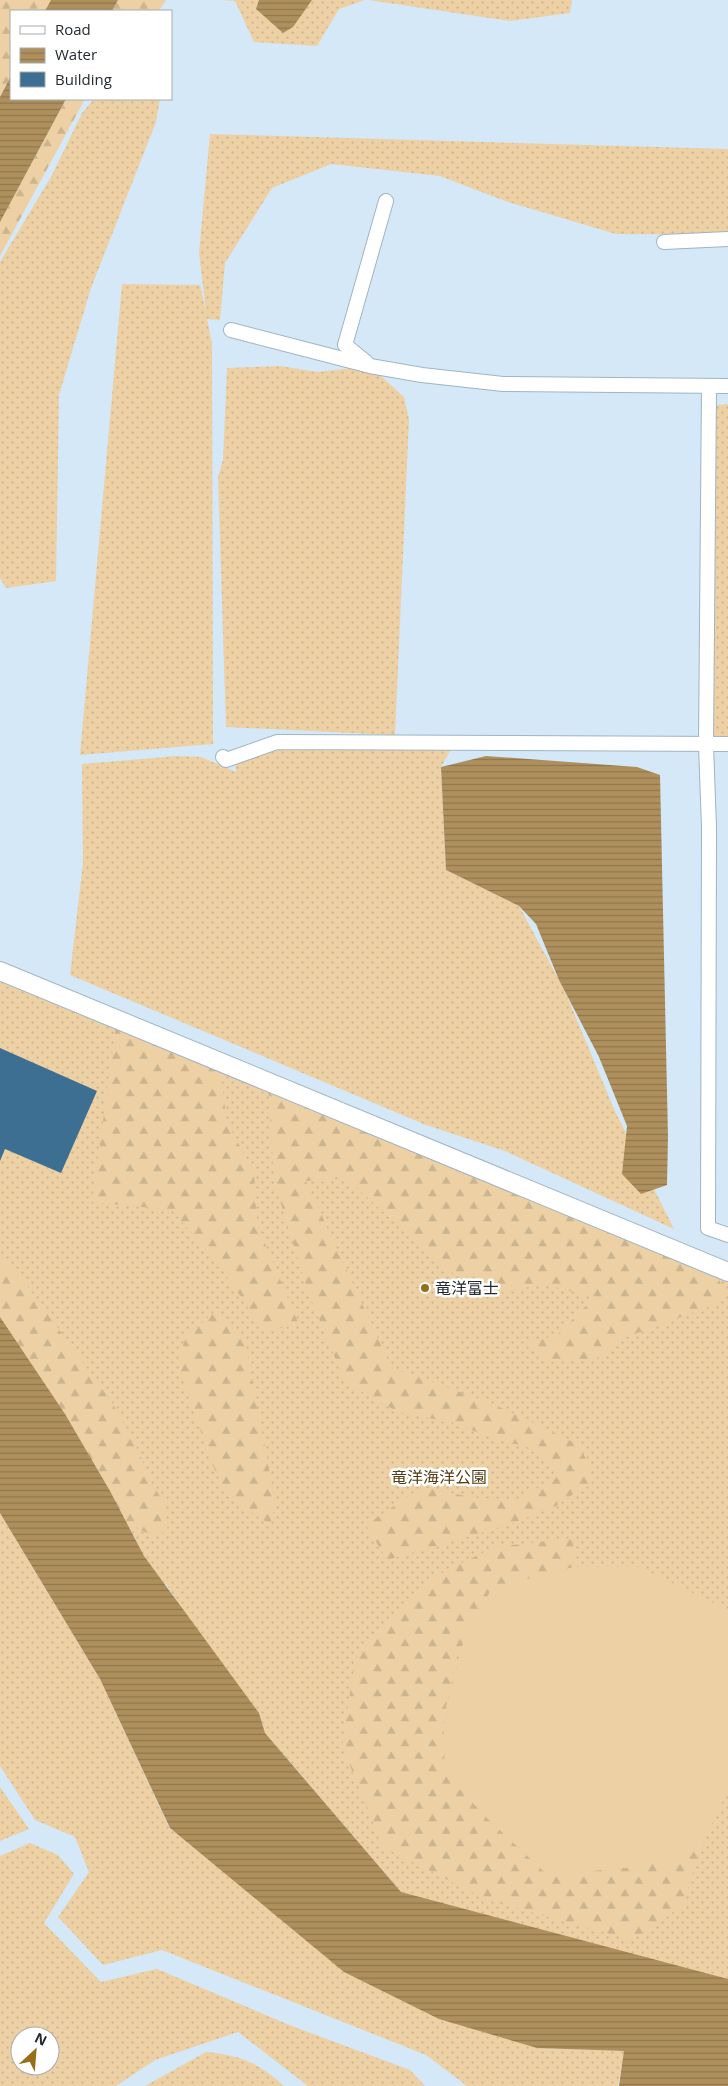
<svg xmlns="http://www.w3.org/2000/svg" width="728" height="2086" font-family="'Open Sans','Noto Sans JP',sans-serif">
<defs>
<pattern id="grass-dots" width="8" height="8" patternUnits="userSpaceOnUse" patternTransform="scale(1.25)"><rect width="8" height="8" fill="#edd1a5"/><path d="M2 2h.1M6 6h.1" fill="none" stroke="#cbb48e" stroke-width="1.8" stroke-linecap="round"/></pattern>
<pattern id="forest-firs" width="22" height="20" patternUnits="userSpaceOnUse" patternTransform="scale(1.25)"><rect width="22" height="20" fill="#edd1a5"/><path d="M5 1l3.5 6h-7zM16 11l3.5 6h-7z" fill="#cbb48e"/></pattern>
<pattern id="water-rules" width="6" height="5" patternUnits="userSpaceOnUse" patternTransform="scale(1.25)"><rect width="6" height="5" fill="#af905d"/><path d="M0 2.5h6" fill="none" stroke="#8e764d"/></pattern>
</defs>
<rect width="100%" height="100%" fill="#d4e8f8"/>
<!-- grass -->
<g fill="url(#grass-dots)" fill-rule="evenodd">
<polygon points="220,0 365,0 339,9 317,46 254,42 235,1"/>
<polygon points="368,0 572,0 570,13 510,21"/>
<polygon points="94,99 160,99 156,122 91,288 59,395 56,581 6,588 0,578 0,262 52,175 82,113"/>
<polygon points="210,134 728,149 728,235 616,234 505,201 440,176 331,164 272,188 225,263 220,320 207,319 212,344 213,744 80,755 122,284 200,285 206,312 199,253"/>
<polygon points="280,366 317,372 370,366 404,397 409,419 395,735 226,727 218,476 223,460 227,368"/>
<polygon points="728,404 728,744 706,745 710,406"/>
<polygon points="454,744 441,767 446,870 519,906 564,989 614,1109 674,1229 505,1151 426,1125 70,975 83,863 82,764 177,756 201,757 236,772 235,757 268,745"/>
<polygon points="0,974 728,1282 728,1987 437,1905 401,1892 265,1733 259,1713 245,1708 166,1584 162,1584 134,1543 136,1539 112,1503 91,1458 65,1414 0,1323"/>
<polygon points="0,1513 100,1679 170,1829 537,2048 625,2051 618,2086 467,2086 426,2055 162,1950 103,1965 58,1917 89,1872 75,1837 35,1820 0,1766"/>
<polygon points="0,1787 29,1829 0,1841"/>
<path d="M 30,1843 L 58,1855 L 74,1874 L 44,1923 L 101,1982 L 157,1969 L 292,2026 L 410,2070 L 425,2086 L 308,2086 L 238,2032 L 155,2060 L 116,2086 L 0,2086 L 0,1856 ZM 20,2036 L 50,2036 L 50,2066 L 20,2066 Z"/>
<path d="M 206,2052 C 240,2055 259,2063 284,2086 L 145,2086 Z"/>
</g>
<!-- forest -->
<g fill="url(#forest-firs)">
<polygon points="0,0 52,0 46,11 11,11 11,76 0,97"/>
<polygon points="118,0 166,0 159,11 112,11"/>
<polygon points="66,99 85,99 0,256 0,221"/>
<polygon points="116,1025 219,1062 227,1123 254,1172 257,1224 299,1325 264,1331 217,1262 172,1210 92,1202"/>
<polygon points="268,1082 718,1277 727,1300 624,1338 594,1360 553,1362 522,1343 556,1336 595,1297 543,1284 490,1295 446,1269 346,1178 306,1181 391,1367 493,1404 580,1445 594,1480 556,1506 508,1525 387,1560 366,1525 422,1487 475,1498 516,1500 559,1476 530,1448 486,1436 455,1423 398,1412 345,1382 308,1292 274,1181"/>
<polygon points="0,1257 11,1264 111,1401 136,1446 150,1480 164,1503 168,1531 152,1536 122,1519 78,1436 0,1322"/>
<polygon points="216,1310 245,1341 275,1501 271,1525 229,1498 210,1460 178,1361 186,1337"/>
<polygon points="573,1538 574,1567 492,1588 457,1656 443,1720 445,1773 488,1819 548,1875 644,1866 700,1850 683,1905 632,1940 487,1900 383,1847 342,1746 355,1660 424,1582 494,1547"/>
</g>
<!-- garden -->
<polygon fill="#edd1a5" points="574,1567 639,1567 728,1610 728,1790 700,1850 644,1866 548,1875 488,1819 445,1773 447,1704 463,1644 492,1588"/>
<!-- water -->
<g fill="url(#water-rules)">
<polygon points="51,0 118,0 112,11 45,11"/>
<polygon points="259,0 312,0 293,27 283,33 256,9"/>
<polygon points="11,76 11,99 66,99 0,222 0,97"/>
<polygon points="486,756 637,767 660,775 668,1137 667,1185 641,1194 622,1174 627,1126 599,1057 559,980 536,924 519,906 446,870 441,767"/>
<polygon points="0,1317 65,1414 110,1491 144,1556 259,1713 265,1733 401,1892 728,1979 728,2086 619,2086 624,2051 537,2048 439,2019 344,1972 170,1828 100,1679 0,1513"/>
</g>
<!-- building -->
<polygon fill="#3d6f92" points="0,1048 97,1091 61,1173 5,1149 0,1161"/>
<g fill="none" stroke-linecap="round" stroke-linejoin="round">
<defs>
<g id="minor">
<polyline points="664,242 728,239"/>
<polyline points="231,330 370,366 422,375 503,384 728,386"/>
<polyline points="366,362 345,345 386,201"/>
<polyline points="709,388 706,745 709,827 708,1228 728,1235"/>
<polyline points="223,757 226,760 277,742 728,744"/>
</g>
<polyline id="tertiary" points="0,971 728,1272"/>
</defs>
<!-- minor casing -->
<use href="#minor" stroke="#a0b4c2" stroke-width="16"/>
<!-- tertiary casing -->
<use href="#tertiary" stroke="#a0b4c2" stroke-width="20"/>
<!-- minor -->
<use href="#minor" stroke="#fff" stroke-width="14"/>
<!-- tertiary -->
<use href="#tertiary" stroke="#fff" stroke-width="18"/>
</g>
<!-- markers -->
<circle fill="#986e1b" stroke="#fff" stroke-width="2" cx="425" cy="1288" r="5"/>
<g text-anchor="middle" dominant-baseline="central" stroke-width="5" stroke-linejoin="round" paint-order="stroke">
<!-- poi labels -->
<g font-size="16" fill="#242b31" stroke="#fff" text-anchor="start">
<text x="435" y="1288">竜洋富士</text>
</g>
<!-- park labels -->
<g font-size="16" fill="#543d14" stroke="#fff">
<text x="439" y="1477">竜洋海洋公園</text>
</g>
</g>
<!-- legend -->
<rect x="10" y="10" width="162" height="90" fill="#ffffff" stroke="#a7aaad"/>
<rect x="20" y="26" width="25" height="8" fill="#ffffff" stroke="#a7aaad"/>
<text x="55" y="35" font-size="15" fill="#242b31">Road</text>
<rect x="20" y="48" width="25" height="15" fill="url(#water-rules)" stroke="#a7aaad"/>
<text x="55" y="60" font-size="15" fill="#242b31">Water</text>
<rect x="20" y="72" width="25" height="15" fill="#3d6f92" stroke="#a7aaad"/>
<text x="55" y="85" font-size="15" fill="#242b31">Building</text>
<!-- north arrow -->
<g transform="translate(35 2051) rotate(26)"><circle r="24" fill="#ffffff" stroke="#a7aaad"/>
<path d="M0-4L9 19L0 12L-9 19Z" fill="#986e1b"/>
<text y="-8" font-size="14" font-weight="bold" text-anchor="middle" fill="#242b31">N</text>
</g>
</svg>
